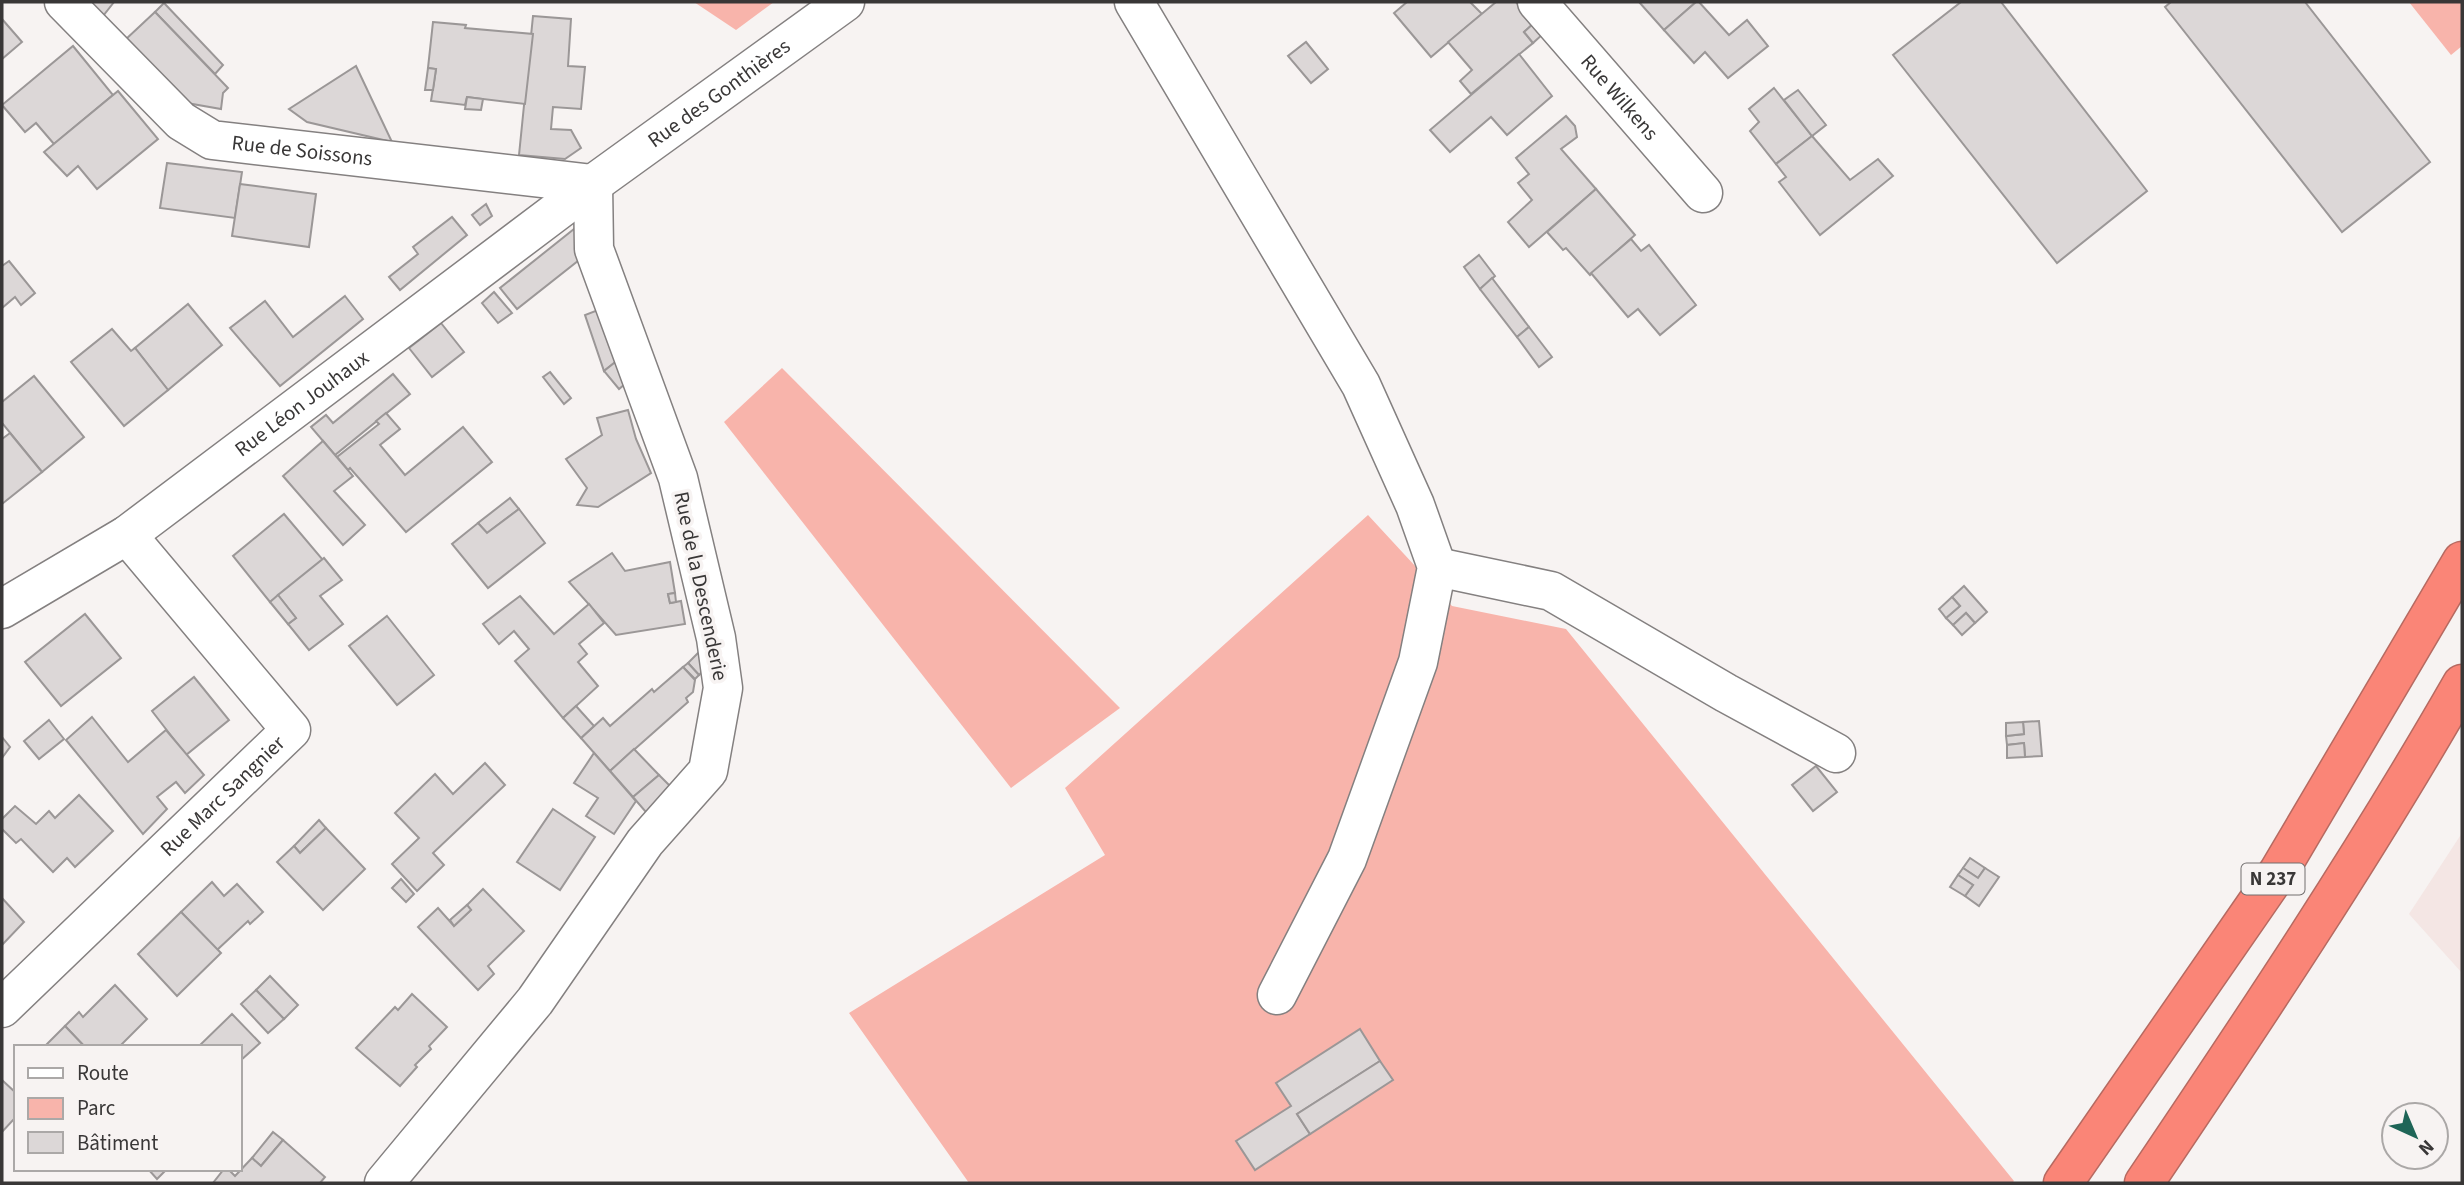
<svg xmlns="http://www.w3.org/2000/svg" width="2464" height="1185" font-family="'Source Sans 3',sans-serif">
<rect width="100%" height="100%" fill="#f7f3f2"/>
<!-- built -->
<polygon fill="#f4e6e4" points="2462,833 2462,973 2409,914"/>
<!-- green -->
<g fill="#f8b4ab">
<polygon points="694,2 774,2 736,30"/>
<polygon points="2409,2 2462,2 2462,46 2451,55"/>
<polygon points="782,368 1120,708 1011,788 724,422"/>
<polygon points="1368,515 1452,606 1566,629 2014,1181 2012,1183 969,1183 849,1013 1105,855 1065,788"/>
</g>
<!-- building -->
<g fill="#dcd7d7" stroke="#9b9797" stroke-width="2">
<polygon points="89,2 114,2 103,16"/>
<polygon points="1407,2 1470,2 1482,14 1431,57 1394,13"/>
<polygon points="1496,2 1516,2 1534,23 1524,32 1533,43 1471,94 1460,81 1472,70 1448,42"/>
<polygon points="1639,2 1696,2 1664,30"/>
<polygon points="1696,2 1699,2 1729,35 1747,20 1768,46 1728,78 1705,52 1694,63 1664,30"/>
<polygon points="1961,2 2001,2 2147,191 2057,263 1893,55"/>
<polygon points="2171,2 2305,2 2430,162 2342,232 2165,7"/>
<polygon points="164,3 223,65 215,74 155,12"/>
<polygon points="155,12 228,88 223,93 221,109 187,103 125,40"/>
<polygon points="533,16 571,19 568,66 585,67 581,109 553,107 551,129 571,130 581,148 565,159 519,155"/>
<polygon points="2,19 22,42 2,59"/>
<polygon points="433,22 466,25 465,28 533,34 525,104 467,97 465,105 431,101 436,69 428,68"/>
<polygon points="1534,23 1544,33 1533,43 1524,32"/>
<polygon points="1306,42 1328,69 1311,83 1288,56"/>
<polygon points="73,46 113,95 54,144 36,123 25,132 2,105"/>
<polygon points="1519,54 1552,96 1507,135 1491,117 1450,152 1430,130"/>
<polygon points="356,66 392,142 307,122 289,109"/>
<polygon points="428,68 436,69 433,90 425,90"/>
<polygon points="1774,88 1812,136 1776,164 1750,131 1759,122 1749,109"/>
<polygon points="1798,90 1826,125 1812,136 1784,100"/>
<polygon points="118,91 158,139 97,189 78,166 67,176 44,152"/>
<polygon points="467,97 483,99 481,110 465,109"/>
<polygon points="1566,116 1575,126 1577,137 1561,149 1596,189 1529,247 1508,222 1532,200 1518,183 1529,174 1516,158"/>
<polygon points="1812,136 1850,180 1878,159 1893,176 1820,235 1779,182 1786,177 1776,164"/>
<polygon points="167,163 242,172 235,218 160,208"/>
<polygon points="240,184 316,194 309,247 232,236"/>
<polygon points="1596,189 1635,235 1590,275 1566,248 1563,250 1547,232"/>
<polygon points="486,204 492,216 480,225 472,215"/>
<polygon points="452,217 467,235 400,290 389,277 418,254 413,247"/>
<polygon points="574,229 588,253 517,309 500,288"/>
<polygon points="1631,239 1641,251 1649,245 1696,305 1660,335 1638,309 1628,317 1591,273"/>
<polygon points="1479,255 1495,276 1480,289 1464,267"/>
<polygon points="9,261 35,293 21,305 15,297 2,308 2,266"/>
<polygon points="1492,278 1529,327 1517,337 1480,289"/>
<polygon points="494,292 512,313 498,323 482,303"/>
<polygon points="345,296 363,319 280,386 230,328 265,301 293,337"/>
<polygon points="188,304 222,345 168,390 135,348"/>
<polygon points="611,305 628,352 604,371 585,315"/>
<polygon points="441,323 464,352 432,377 409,348"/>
<polygon points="1529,327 1552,357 1539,367 1517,337"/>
<polygon points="112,329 131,351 135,348 168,390 124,426 71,362"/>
<polygon points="628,352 637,374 619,389 604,371"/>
<polygon points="550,372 571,398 564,404 543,377"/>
<polygon points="393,374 410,394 335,455 311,427 326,415 333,423"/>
<polygon points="34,376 84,437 42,472 2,423 2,402"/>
<polygon points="628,410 636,439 651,473 598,507 577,505 587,488 566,459 602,435 597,418"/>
<polygon points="386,413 400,429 380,445 405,475 463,427 492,462 406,532 350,468 348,470 337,457 379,424 376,421"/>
<polygon points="10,433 42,472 2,504 2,439"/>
<polygon points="323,441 353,476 334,491 365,525 343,545 283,476"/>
<polygon points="510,498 519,509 487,533 478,523"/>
<polygon points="519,509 545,543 488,588 452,544 478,523 487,533"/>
<polygon points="284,514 323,560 270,602 233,556"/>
<polygon points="612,553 625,571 670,562 675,593 668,594 670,603 681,601 685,624 616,635 569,582"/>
<polygon points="324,558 342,580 320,596 343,624 309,650 288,624 296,618 278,595"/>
<polygon points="1964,586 1987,612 1975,623 1966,613 1953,625 1946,618 1960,606 1952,597"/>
<polygon points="675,593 676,602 670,603 668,594"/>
<polygon points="278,595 296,618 288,624 270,602"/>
<polygon points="520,596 554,634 589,604 604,623 579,644 587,654 578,662 598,686 563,718 515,661 529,649 514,631 499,644 483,624"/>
<polygon points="1952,597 1960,606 1946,618 1939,609"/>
<polygon points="1966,613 1975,623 1962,635 1953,625"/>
<polygon points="85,614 121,658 61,706 25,662"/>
<polygon points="387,616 434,675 397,705 349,646"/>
<polygon points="698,653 706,661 706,668 699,675 688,663"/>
<polygon points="688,663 699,675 695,679 683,667"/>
<polygon points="683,667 695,680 693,692 686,698 688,702 610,771 581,738 603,718 610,726 652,689 654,692"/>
<polygon points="194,677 229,720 186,755 152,711"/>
<polygon points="576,706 594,726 581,738 563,718"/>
<polygon points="92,717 128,762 166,730 204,775 185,793 176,782 157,797 167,809 143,834 66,740"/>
<polygon points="49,720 64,739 39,759 24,741"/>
<polygon points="2039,721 2042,756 2025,757 2024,743 2007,745 2006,736 2024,734 2023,722"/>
<polygon points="2023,722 2024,734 2006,736 2006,723"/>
<polygon points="2,737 10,747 2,758"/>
<polygon points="2024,743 2025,757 2007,758 2007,745"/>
<polygon points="634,749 659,775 633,797 610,771"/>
<polygon points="594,753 636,801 614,834 586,816 598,798 574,783"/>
<polygon points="485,763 505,785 433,853 444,865 417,891 392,864 419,838 395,813 435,774 453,794"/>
<polygon points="1816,766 1837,792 1813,811 1792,785"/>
<polygon points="659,775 671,787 653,815 645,811 633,797"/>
<polygon points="79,795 113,831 75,867 67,858 53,872 21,839 16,843 2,829 2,819 15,806 36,824 49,811 55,818"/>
<polygon points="553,809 595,837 560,890 517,862"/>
<polygon points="319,820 326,828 300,853 294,846"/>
<polygon points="326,828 365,869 323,910 277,862 294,846 300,853"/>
<polygon points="1970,858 1985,868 1978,878 1963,868"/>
<polygon points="1963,868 1978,878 1985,868 1999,877 1979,906 1965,896 1973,885 1958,875"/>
<polygon points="1958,875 1973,885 1965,896 1950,887"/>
<polygon points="401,879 414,894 406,902 392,888"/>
<polygon points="212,882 224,896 237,884 263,912 250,924 248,921 217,950 181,912"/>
<polygon points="483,889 524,931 488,966 494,974 478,990 418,927 438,908 454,926 471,910 467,905"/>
<polygon points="2,898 24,922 2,945"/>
<polygon points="467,905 471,910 454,926 450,920"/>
<polygon points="181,912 221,953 177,996 138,954"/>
<polygon points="270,976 298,1005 284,1019 256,990"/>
<polygon points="115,985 147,1019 119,1047 85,1047 65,1026 79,1012 83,1017"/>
<polygon points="256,990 284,1019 268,1033 241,1004"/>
<polygon points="412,994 447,1027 429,1046 431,1049 415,1065 417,1067 400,1086 356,1048 395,1007 398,1010"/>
<polygon points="232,1014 260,1043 240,1061 240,1047 199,1046"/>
<polygon points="65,1026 85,1047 44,1047"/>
<polygon points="1360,1029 1380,1061 1297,1114 1310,1134 1255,1170 1236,1141 1291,1106 1276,1083"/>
<polygon points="1380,1061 1393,1080 1310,1134 1297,1114"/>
<polygon points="2,1080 16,1093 16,1122 13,1120 2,1132"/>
<polygon points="273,1132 283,1140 261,1166 252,1158"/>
<polygon points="283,1140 325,1177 320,1183 213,1183 224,1169 228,1169 235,1176 252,1158 261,1166"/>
<polygon points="148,1169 167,1169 157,1179"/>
</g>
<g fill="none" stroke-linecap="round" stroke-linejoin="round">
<defs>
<g id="minor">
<path id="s1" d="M 64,2 L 181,121 L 212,140 L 593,184"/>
<polyline points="1134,2 1361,385 1415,505 1437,567 1418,662 1347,859 1277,995"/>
<path id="s2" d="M 1537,2 L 1703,193"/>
<polyline points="1437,567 1551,591 1726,693 1836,753"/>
<path id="s3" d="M 2,609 L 127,535 L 593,184 L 845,2"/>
<path id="s4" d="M 2,1008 L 291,730 L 127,535"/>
<polyline points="384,1183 535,1001 645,842 708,771 723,688 716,638 678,478 594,249 593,184"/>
</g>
<g id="highway">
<polyline points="2063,1183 2279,871 2462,561"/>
<path d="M 2144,1183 C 2254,1020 2364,855 2462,684"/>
</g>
</defs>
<!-- minor casing -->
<use href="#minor" stroke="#848080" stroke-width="41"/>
<!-- highway casing -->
<use href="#highway" stroke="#b66a61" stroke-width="41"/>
<!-- minor -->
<use href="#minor" stroke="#fff" stroke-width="38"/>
<!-- highway -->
<use href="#highway" stroke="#fa8577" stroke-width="38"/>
</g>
<g text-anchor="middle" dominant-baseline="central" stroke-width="7" stroke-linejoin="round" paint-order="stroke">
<!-- shield labels -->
<rect fill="#f7f3f2" stroke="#726f6f" stroke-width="2" x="2241.5" y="863.5" width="63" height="31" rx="5"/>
<g font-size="19" font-weight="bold" fill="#393737">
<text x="2273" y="879">N 237</text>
</g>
<!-- street labels -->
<g font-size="21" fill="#393737" stroke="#f7f3f2">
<text stroke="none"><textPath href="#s3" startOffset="884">Rue des Gonthières</textPath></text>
<text stroke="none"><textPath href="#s2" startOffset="126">Rue Wilkens</textPath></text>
<text stroke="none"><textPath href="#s1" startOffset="294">Rue de Soissons</textPath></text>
<text stroke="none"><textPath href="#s3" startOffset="364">Rue Léon Jouhaux</textPath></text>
<text transform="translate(701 586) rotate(78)">Rue de la Descenderie</text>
<text stroke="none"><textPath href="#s4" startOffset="306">Rue Marc Sangnier</textPath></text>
</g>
</g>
<!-- border -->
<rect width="2464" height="1185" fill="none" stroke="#393737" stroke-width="7"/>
<!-- legend -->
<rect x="14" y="1045" width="228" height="126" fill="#f7f3f2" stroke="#aba8a7" stroke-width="2"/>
<rect x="28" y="1068" width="35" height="10" fill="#ffffff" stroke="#aba8a7" stroke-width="2"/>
<text x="77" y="1080" font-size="21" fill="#393737">Route</text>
<rect x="28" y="1098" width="35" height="21" fill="#f8b4ab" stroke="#aba8a7" stroke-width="2"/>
<text x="77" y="1115" font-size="21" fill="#393737">Parc</text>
<rect x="28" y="1132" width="35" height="21" fill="#dcd7d7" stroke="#aba8a7" stroke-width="2"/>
<text x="77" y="1150" font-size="21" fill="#393737">Bâtiment</text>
<!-- north arrow -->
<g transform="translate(2415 1136) rotate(136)"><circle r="33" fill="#f7f3f2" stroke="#aba8a7" stroke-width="2"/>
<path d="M0-5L12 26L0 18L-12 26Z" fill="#1e6557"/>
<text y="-10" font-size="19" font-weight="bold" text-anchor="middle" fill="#393737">N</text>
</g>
</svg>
